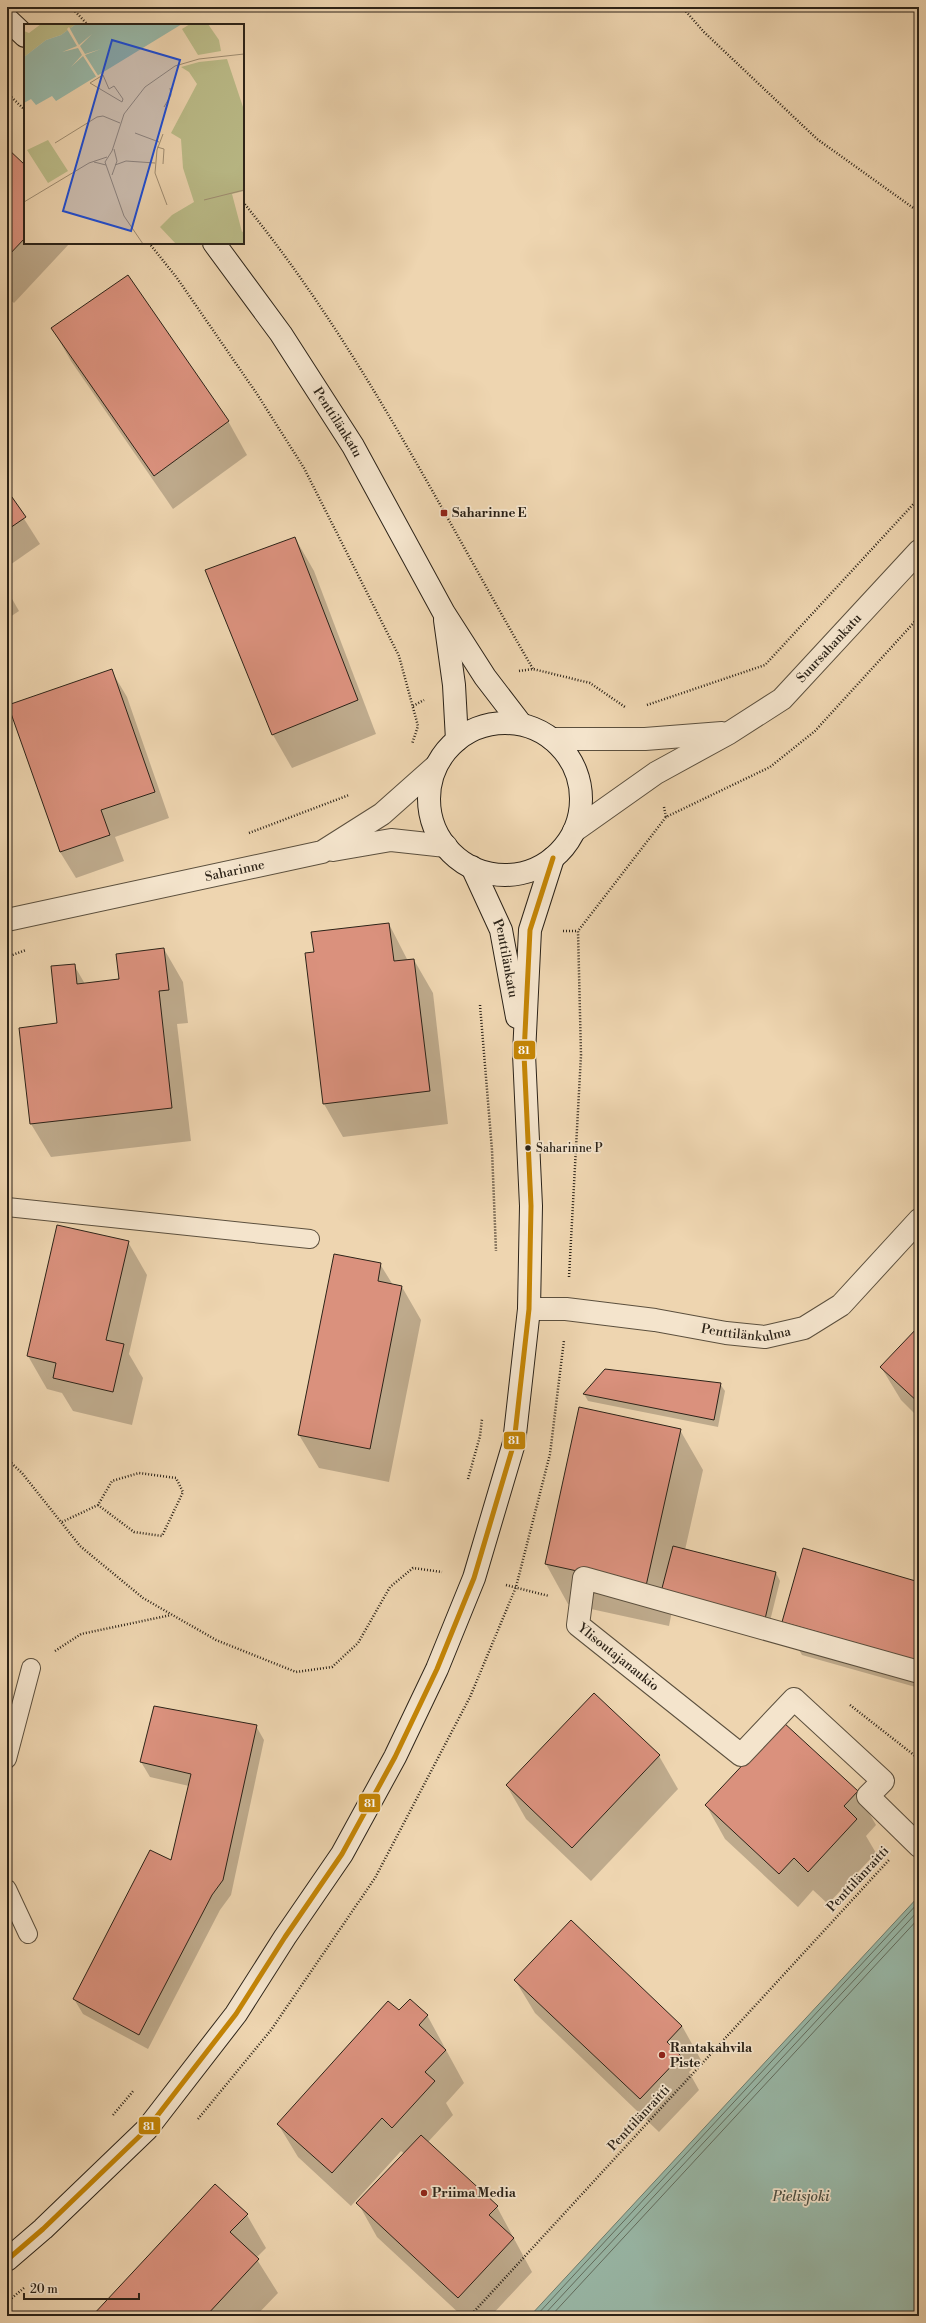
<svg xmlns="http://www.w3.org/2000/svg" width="926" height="2323" font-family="'Libre Bodoni',serif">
<rect width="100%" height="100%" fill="#eed5b0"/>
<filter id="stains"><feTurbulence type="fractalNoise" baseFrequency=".005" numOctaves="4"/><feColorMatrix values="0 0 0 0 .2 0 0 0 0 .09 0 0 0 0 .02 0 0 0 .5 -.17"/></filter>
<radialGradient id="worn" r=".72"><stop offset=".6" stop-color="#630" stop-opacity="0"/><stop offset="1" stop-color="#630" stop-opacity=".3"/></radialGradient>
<!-- water -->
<polygon fill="#99b9a9" stroke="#6d7d6f" points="919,1896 919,2316 530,2316"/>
<!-- shadow -->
<g fill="#0003">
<polygon points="7,149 25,166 25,243 70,243 14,303 7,297"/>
<polygon points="52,328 228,421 247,455 173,509 71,361"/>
<polygon points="7,492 40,544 7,567"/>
<polygon points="295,538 314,571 376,734 292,768 273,735 206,571"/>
<polygon points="7,590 19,611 7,619"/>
<polygon points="111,670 127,697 169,818 115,837 124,861 76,878 60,852 10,706"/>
<polygon points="389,924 408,961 414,960 433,993 448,1124 343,1137 324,1104 315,953"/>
<polygon points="164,949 183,982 188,1023 177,1024 191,1141 51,1157 31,1124 21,1029 59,1024 74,965 85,984 120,980"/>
<polygon points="128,1242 147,1275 129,1354 143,1378 132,1425 73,1411 62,1393 47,1389 28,1356"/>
<polygon points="380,1264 393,1285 402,1287 421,1320 389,1482 319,1468 299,1435"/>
<polygon points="919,1327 919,1418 901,1400 881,1367"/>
<polygon points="720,1384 725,1391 718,1427 588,1401 584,1394"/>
<polygon points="680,1430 703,1470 685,1550 776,1573 780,1581 769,1625 674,1601 669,1626 568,1604 546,1564"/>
<polygon points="919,1583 919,1688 802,1655 783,1622"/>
<polygon points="594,1694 659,1756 678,1789 591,1881 526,1819 507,1786"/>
<polygon points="256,1726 264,1740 231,1895 220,1910 148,2049 83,2014 74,1999 172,1861 189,1786 150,1777 141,1762"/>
<polygon points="857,1792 876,1825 866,1836 876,1853 828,1904 813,1890 798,1907 725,1839 706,1805"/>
<polygon points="571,1922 682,2026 701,2060 689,2072 699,2090 659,2132 535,2013 515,1980"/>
<polygon points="399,2012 427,2015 464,2083 446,2103 453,2115 428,2142 497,2207 532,2272 491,2316 462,2316 377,2237 358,2203 405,2154 401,2151 351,2206 298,2157 278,2124"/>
<polygon points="247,2215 266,2248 256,2258 278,2293 256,2316 93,2316"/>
</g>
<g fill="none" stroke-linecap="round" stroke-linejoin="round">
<!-- shore -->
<g stroke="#626e60" stroke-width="1">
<polyline points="536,2316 919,1902"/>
<polyline points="543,2316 919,1910"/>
<polyline points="551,2316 919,1918"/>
</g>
</g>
<!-- building -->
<g fill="#da917d" stroke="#2c2318">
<polygon points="7,148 25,165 25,238 7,257"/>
<polygon points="128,275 229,421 154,476 51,328"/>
<polygon points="7,490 26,517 7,530"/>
<polygon points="295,537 358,700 272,735 205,570"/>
<polygon points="112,669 155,792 101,810 110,835 60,852 8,705"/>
<polygon points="389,923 394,961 414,959 430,1091 323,1104 305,953 314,952 311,932"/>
<polygon points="164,948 169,990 159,991 172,1108 30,1124 19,1028 57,1023 51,966 75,964 77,984 119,979 116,954"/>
<polygon points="57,1225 129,1241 106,1340 124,1344 113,1392 53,1378 56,1363 27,1356"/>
<polygon points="334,1254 381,1263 378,1281 402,1286 370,1449 298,1435"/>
<polygon points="919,1326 919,1403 880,1367"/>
<polygon points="605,1369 721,1383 714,1420 583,1394"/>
<polygon points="579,1407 681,1429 646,1586 545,1564"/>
<polygon points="673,1546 776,1572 765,1619 661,1592"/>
<polygon points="803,1548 919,1582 919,1661 782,1622"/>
<polygon points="594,1693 660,1755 572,1848 506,1785"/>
<polygon points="154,1706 257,1725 223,1880 212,1895 139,2035 73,1999 150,1850 171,1860 191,1774 140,1762"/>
<polygon points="783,1722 858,1791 844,1806 857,1819 808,1872 794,1858 779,1874 705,1805"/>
<polygon points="571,1920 682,2026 667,2042 681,2056 640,2099 514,1980"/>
<polygon points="410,1999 428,2015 419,2025 446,2050 425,2072 435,2081 392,2128 382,2118 332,2173 277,2124 388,2001 399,2010"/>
<polygon points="421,2135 498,2206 489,2215 514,2238 458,2298 356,2203"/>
<polygon points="215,2184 248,2214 230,2232 259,2259 206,2316 92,2316"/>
</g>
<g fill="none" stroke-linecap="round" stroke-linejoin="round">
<defs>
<g id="lane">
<polyline points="7,1207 310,1239"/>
<polyline points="7,1759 31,1668"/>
<polyline points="7,1889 28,1934"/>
</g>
<g id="street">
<polyline points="552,739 645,739 722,733"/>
<path id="s1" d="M 574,831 L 656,773 L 729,733 L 782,699 L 919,551"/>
<polyline points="333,850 391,840 446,846"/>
<path id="s2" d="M 7,920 L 322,852 L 382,814 L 436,766"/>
<path id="s3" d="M 529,1309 L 566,1309 L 655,1320 L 726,1333 L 765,1337 L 804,1328 L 841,1305 L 919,1220"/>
<path id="s4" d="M 919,1672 L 584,1578 L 578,1625 L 741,1755 L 794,1699 L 883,1781 L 868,1796 L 919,1846"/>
</g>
<g id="secondary">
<polyline points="7,19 25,36"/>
<path id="s5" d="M 214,243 L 281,334 L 353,446 L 444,613 L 485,677 L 521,724"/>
<polyline points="445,620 454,685 457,740"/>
<circle cx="505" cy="799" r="76"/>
<path id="s6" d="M 472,867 L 501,930 L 517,1017"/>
<polyline points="7,2260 43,2229 147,2129 236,2014 285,1937 342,1854 395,1757 437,1669 474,1578 514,1443 529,1309 531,1206 524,1054 530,930 553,858"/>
</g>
</defs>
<!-- lane casing -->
<use href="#lane" stroke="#5c503e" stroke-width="20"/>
<!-- street casing -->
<use href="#street" stroke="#5c503e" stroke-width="24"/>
<!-- secondary casing -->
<use href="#secondary" stroke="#2c2318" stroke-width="24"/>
<!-- path -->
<g stroke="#2c2318" stroke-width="2.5" stroke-dasharray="1 2" stroke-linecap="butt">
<polyline points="71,7 88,25"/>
<polyline points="682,7 704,32 817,139 919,212"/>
<polyline points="7,93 25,110"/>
<path d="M 243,202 C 359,344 441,511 533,669"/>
<polyline points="149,243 177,278 257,394 304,468 399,656 418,726 412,744"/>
<polyline points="519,671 533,669 590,683 625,707"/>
<polyline points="647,705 765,665 919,498"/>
<polyline points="413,706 424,700"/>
<polyline points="664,807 666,817"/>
<polyline points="249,833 349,795"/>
<polyline points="563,931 578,931"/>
<polyline points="7,957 26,950"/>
<polyline points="480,1005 492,1150 496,1251"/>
<polyline points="569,1277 581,1055 578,931 666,817 770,767 815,731 919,617"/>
<polyline points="7,1459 22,1473 80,1546 143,1598 216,1640 296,1672 332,1667 358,1643 390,1587 413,1568 442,1572"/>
<polyline points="468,1479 480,1436 482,1419"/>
<polyline points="62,1522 98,1505 112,1481 139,1473 176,1478 183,1492 162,1536 134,1532 98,1505"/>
<polyline points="506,1585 549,1596"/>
<polyline points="55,1651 81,1634 171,1615"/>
<polyline points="850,1705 919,1759"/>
<polyline points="113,2115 134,2090"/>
<polyline points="198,2119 271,2030 375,1878 470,1697 516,1587 550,1454 564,1340"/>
<polyline points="7,2302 24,2288"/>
<polyline points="470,2316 889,1860"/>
</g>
<!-- lane -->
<use href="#lane" stroke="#f4e4cc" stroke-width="18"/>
<!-- street -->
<use href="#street" stroke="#f4e4cc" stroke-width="22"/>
<!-- secondary -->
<use href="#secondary" stroke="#f4e4cc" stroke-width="22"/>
<defs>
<polyline id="bus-1" points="7,2260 43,2229 147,2129 236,2014 285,1937 342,1854 395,1757 437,1669 474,1578 514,1443 529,1309 531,1206 524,1054 530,930 553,858"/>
</defs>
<!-- bus-1 casing -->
<use href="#bus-1" stroke="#f4e4cc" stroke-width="8"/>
<!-- bus-1 -->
<use href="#bus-1" stroke="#c48506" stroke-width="5"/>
</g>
<!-- markers -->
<g fill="#8f2418" stroke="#f4e4cc" stroke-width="1.5">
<rect x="440" y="509" width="8" height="8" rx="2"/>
<circle cx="662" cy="2055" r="4"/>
<circle cx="424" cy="2193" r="4"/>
</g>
<circle fill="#2c2318" stroke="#f4e4cc" stroke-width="1.5" cx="528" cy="1148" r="3.5"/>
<g text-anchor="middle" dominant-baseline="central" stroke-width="3.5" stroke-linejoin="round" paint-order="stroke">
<!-- bus labels -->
<g font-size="12" fill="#2c2318" stroke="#f4e4cc" text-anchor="start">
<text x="536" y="1148">Saharinne P</text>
</g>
<!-- street labels -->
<g font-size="13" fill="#2c2318" stroke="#f4e4cc">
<text stroke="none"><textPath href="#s5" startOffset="218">Penttilänkatu</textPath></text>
<text stroke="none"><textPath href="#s1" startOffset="316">Suursahankatu</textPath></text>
<text stroke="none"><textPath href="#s2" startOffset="233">Saharinne</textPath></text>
<text stroke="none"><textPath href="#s6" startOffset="98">Penttilänkatu</textPath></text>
<text stroke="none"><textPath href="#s3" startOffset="219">Penttilänkulma</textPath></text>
<text stroke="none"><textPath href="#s4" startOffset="447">Ylisoutajanaukio</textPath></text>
<text transform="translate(858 1879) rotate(-47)">Penttilänraitti</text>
<text transform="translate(639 2118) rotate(-47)">Penttilänraitti</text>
</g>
<!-- poi labels -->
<g font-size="13" font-weight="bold" fill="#2c2318" stroke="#f4e4cc" text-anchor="start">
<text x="452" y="513">Saharinne E</text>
<text x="670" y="2048">Rantakahvila<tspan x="670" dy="15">Piste</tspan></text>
<text x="432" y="2193">Priima Media</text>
</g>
<!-- water labels -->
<g font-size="14" font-style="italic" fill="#4d5044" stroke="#f4e4cc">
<text x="801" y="2197">Pielisjoki</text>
</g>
</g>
<!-- overview -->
<g transform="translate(24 24)">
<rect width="220" height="220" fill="#eed5b0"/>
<path d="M 17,0 L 52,0 L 37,11 L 22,16 L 0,33 L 0,7 L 5,9 ZM 166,0 L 184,0 L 195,16 L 197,27 L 174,31 L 158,5 ZM 203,35 L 220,86 L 220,167 L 208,170 L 218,208 L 220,207 L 220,220 L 152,220 L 136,203 L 148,191 L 170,178 L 159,144 L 157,115 L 147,109 L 173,60 L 165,48 L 157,43 L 175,38 ZM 24,116 L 44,147 L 24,159 L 3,126 Z" fill="#bbbc89"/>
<path d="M 52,0 L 158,0 L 32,77 L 28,72 L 12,81 L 7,75 L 0,79 L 0,33 L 22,16 L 37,11 Z" fill="#99b9a9"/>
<path d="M 45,3 L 55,21 L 68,10 L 56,22 L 61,30 L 77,25 L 61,31 L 75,53 L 73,54 L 59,32 L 47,43 L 58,31 L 54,24 L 38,28 L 53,22 L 43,5 Z" fill="#eed5b0"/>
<path fill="none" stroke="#a08e73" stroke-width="1" d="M 79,51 L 85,65 L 90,62 L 99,75 L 98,78 L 66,59 ZM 140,83 L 147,71 L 146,64M 111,109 L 135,118M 139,110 L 133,126 L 131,149 L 143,181M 31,119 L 73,93 L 79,92 L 96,99M 133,123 L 140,125 L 139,140M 70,138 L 82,141M 91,141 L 102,137 L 131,139M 88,151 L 93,137 L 90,125M 180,176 L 220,166M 0,178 L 65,139 L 83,133M 119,220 L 100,192 L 81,138 L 88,127 L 100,90 L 121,63 L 151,42 L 175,35 L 220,30"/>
<path fill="#1d4ed8" fill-opacity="0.15" stroke="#1d4ed8" stroke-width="2" d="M 88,16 L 156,36 L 107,207 L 39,187 Z"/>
<rect width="220" height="220" fill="none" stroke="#2c2318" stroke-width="2"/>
</g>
<g stroke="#f4e4cc" stroke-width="1.5">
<rect x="513" y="1040" width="23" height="20" rx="4" fill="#c48506"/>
<rect x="503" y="1431" width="23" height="19" rx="4" fill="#c48506"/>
<rect x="358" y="1793" width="23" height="20" rx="4" fill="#c48506"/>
<rect x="138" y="2116" width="23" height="19" rx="4" fill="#c48506"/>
</g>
<g font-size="11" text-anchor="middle" font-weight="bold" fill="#fff">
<text x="524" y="1054">81</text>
<text x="514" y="1444">81</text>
<text x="370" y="1807">81</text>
<text x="149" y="2130">81</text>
</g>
<!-- margin -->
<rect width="926" height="2323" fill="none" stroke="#eed5b0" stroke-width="24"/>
<rect x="8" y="8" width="910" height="2307" fill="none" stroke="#2c2318" stroke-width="2"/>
<rect x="12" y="12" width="902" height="2299" fill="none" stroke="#2c2318"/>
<!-- scale -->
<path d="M24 2293v6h115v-6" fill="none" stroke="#2c2318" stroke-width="2"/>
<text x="30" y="2293" font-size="12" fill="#2c2318" stroke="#f4e4cc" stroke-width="3" paint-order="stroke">20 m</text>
<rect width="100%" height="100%" filter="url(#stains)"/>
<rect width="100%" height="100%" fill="url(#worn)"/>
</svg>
